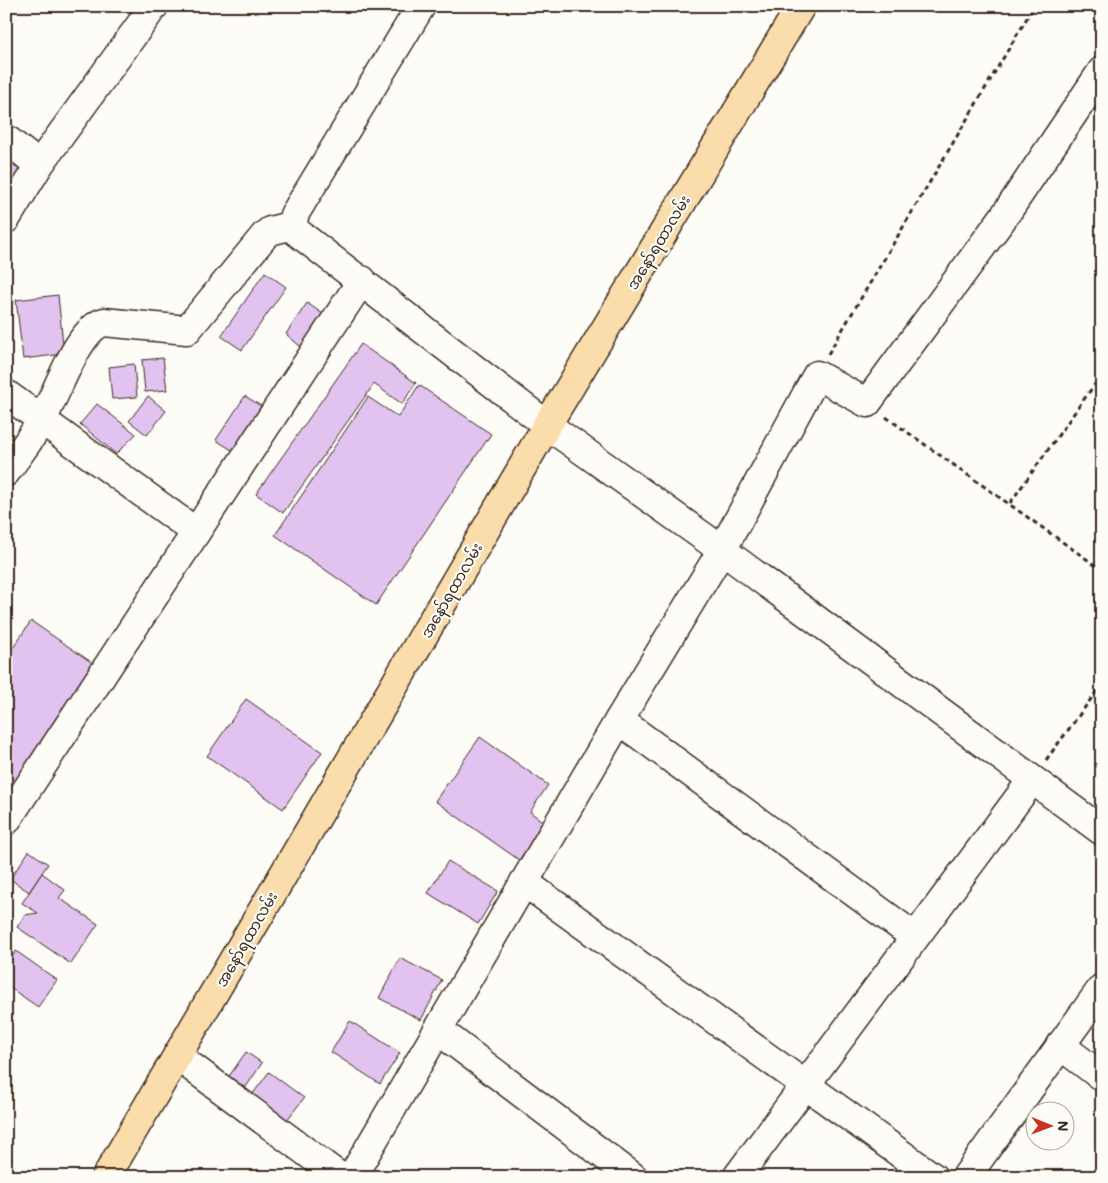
<svg xmlns="http://www.w3.org/2000/svg" width="1108" height="1183" font-family="Mali,'Noto Sans Myanmar',sans-serif">
<rect width="100%" height="100%" fill="#fdfcf7"/>
<filter id="ink" filterUnits="userSpaceOnUse"><feTurbulence type="fractalNoise" baseFrequency=".02" numOctaves="2"/><feDisplacementMap in="SourceGraphic" scale="10" xChannelSelector="R" yChannelSelector="G"/><feConvolveMatrix kernelMatrix="1 2 1 2 8 2 1 2 1" color-interpolation-filters="sRGB"/></filter>
<g filter="url(#ink)">
<!-- building -->
<g fill="#e2c2ef" stroke="#3b2a1e">
<polygon points="6,159 26,175 6,194"/>
<polygon points="265,272 286,287 242,350 221,336"/>
<polygon points="58,295 64,354 23,359 16,300"/>
<polygon points="307,303 323,314 301,347 286,334"/>
<polygon points="361,344 416,383 402,404 374,384 283,513 256,494"/>
<polygon points="163,358 167,390 145,392 142,360"/>
<polygon points="134,364 137,397 112,399 109,367"/>
<polygon points="419,385 491,434 376,605 275,535 368,397 398,417"/>
<polygon points="148,396 166,411 147,435 129,421"/>
<polygon points="245,396 264,408 235,452 216,440"/>
<polygon points="97,404 136,434 116,454 80,424"/>
<polygon points="31,621 97,666 6,802 6,658"/>
<polygon points="246,699 322,752 283,809 207,756"/>
<polygon points="480,737 548,785 530,812 545,823 519,860 435,801"/>
<polygon points="29,851 48,864 29,892 10,879"/>
<polygon points="448,861 498,891 478,924 428,893"/>
<polygon points="42,873 65,890 59,898 98,924 71,964 17,927 25,915 38,913 22,903"/>
<polygon points="16,951 57,980 38,1007 6,985 6,965"/>
<polygon points="400,958 442,980 421,1020 379,998"/>
<polygon points="350,1021 400,1053 380,1084 331,1052"/>
<polygon points="246,1052 262,1063 242,1093 225,1082"/>
<polygon points="269,1072 304,1098 283,1125 249,1099"/>
</g>
<g fill="none" stroke-linecap="round" stroke-linejoin="round">
<defs>
<g id="minor">
<polyline points="421,6 294,215 293,225 297,232 547,425 722,550 1102,831"/>
<polyline points="6,139 39,165"/>
<polyline points="6,219 39,165 154,6"/>
<polyline points="6,394 196,532"/>
<path d="M 6,472 C 18,455 31,439 41,421 C 56,397 77,329 104,322 L 187,330 L 265,235 L 270,231 L 293,225"/>
<polyline points="619,720 915,937"/>
<polyline points="6,821 362,280"/>
<polyline points="524,882 933,1177"/>
<polyline points="438,1030 633,1177"/>
<polyline points="1060,1045 1102,1077"/>
<polyline points="177,1056 340,1177"/>
<polyline points="352,1177 619,720 722,550 817,375 867,403 1005,215 1102,71"/>
<polyline points="737,1177 1032,780"/>
<polyline points="966,1177 1102,988"/>
</g>
<polyline id="major" points="106,1177 547,425 801,6"/>
</defs>
<!-- minor casing -->
<use href="#minor" stroke="#3b2a1e" stroke-width="31"/>
<!-- major casing -->
<use href="#major" stroke="#3b2a1e" stroke-width="31"/>
<!-- path -->
<g stroke="#3b2a1e" stroke-width="3" stroke-dasharray="5 4" stroke-linecap="butt">
<polyline points="828,354 1034,6"/>
<polyline points="886,417 1102,570"/>
<polyline points="1010,503 1102,374"/>
<polyline points="1046,760 1102,684"/>
</g>
<!-- minor -->
<use href="#minor" stroke="#fdfcf7" stroke-width="28"/>
<!-- major -->
<use href="#major" stroke="#fbddab" stroke-width="28"/>
</g>
</g>
<g text-anchor="middle" dominant-baseline="central" stroke-width="4.5" stroke-linejoin="round" paint-order="stroke">
<!-- street labels -->
<g font-size="15" fill="#3b2a1e" stroke="#fdfcf7">
<text transform="translate(658 242) rotate(-59)">အနော်ရထာလမ်း</text>
<text transform="translate(451 590) rotate(-60)">အနော်ရထာလမ်း</text>
<text transform="translate(246 939) rotate(-60)">အနော်ရထာလမ်း</text>
</g>
</g>
<!-- margin -->
<rect width="1108" height="1183" fill="none" stroke="#fdfcf7" stroke-width="25"/>
<rect x="12" y="12" width="1083" height="1158" fill="none" stroke="#3b2a1e" stroke-width="2" filter="url(#ink)"/>
<!-- north arrow -->
<g transform="translate(1050 1126) rotate(91)"><circle r="24" fill="#fdfcf7" stroke="#afa8a0"/>
<path d="M0-4L9 19L0 12L-9 19Z" fill="#c8321e"/>
<text y="-8" font-size="14" font-weight="bold" text-anchor="middle" fill="#3b2a1e">N</text>
</g>
</svg>
